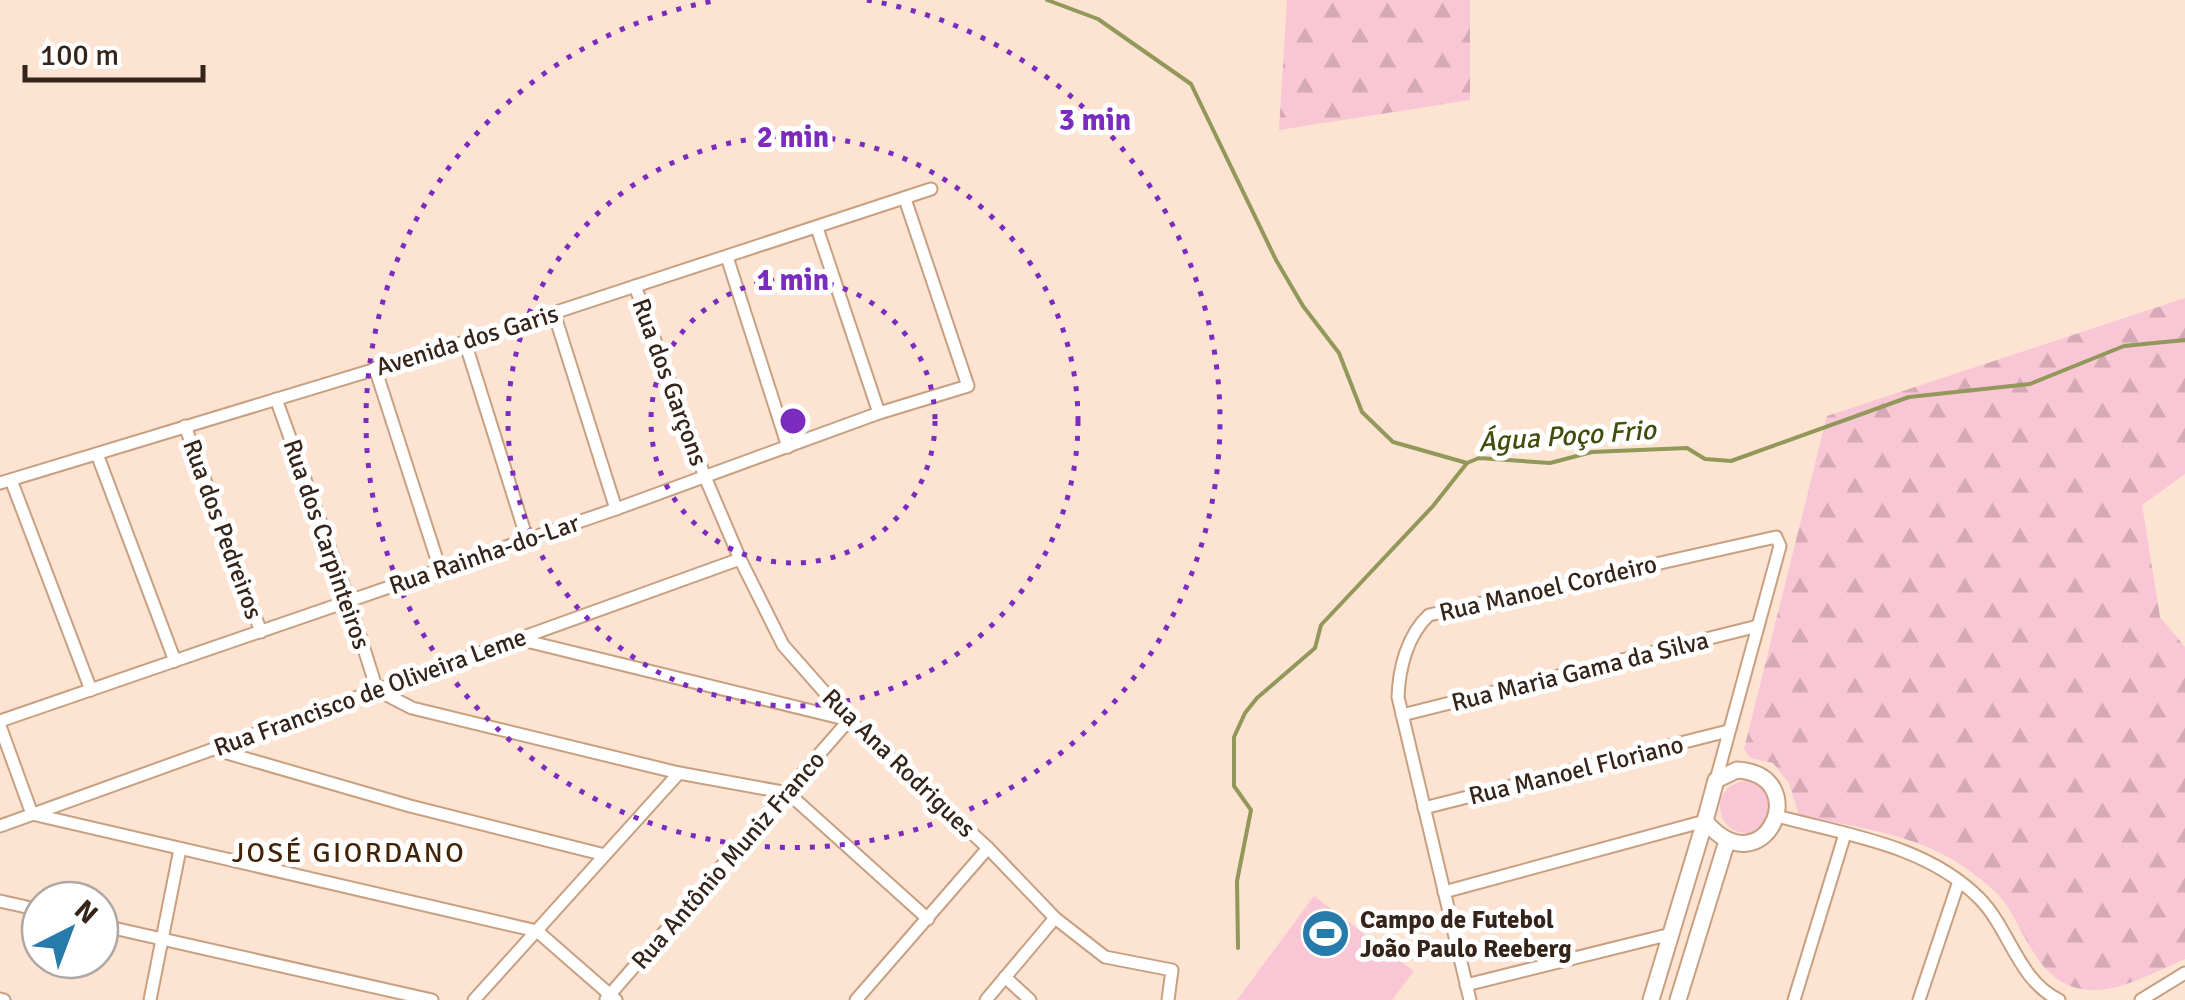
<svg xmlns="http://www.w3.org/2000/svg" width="2185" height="1000" font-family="Signika,sans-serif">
<defs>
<pattern id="forest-firs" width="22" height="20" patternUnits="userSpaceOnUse" patternTransform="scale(2.5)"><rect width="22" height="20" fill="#f8c6d5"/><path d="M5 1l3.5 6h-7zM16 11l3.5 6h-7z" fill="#d5aab6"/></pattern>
</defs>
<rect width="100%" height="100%" fill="#fde3d1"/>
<!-- grass -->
<g fill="#f8c6d5">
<circle cx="1746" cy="807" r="26"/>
<polygon points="1314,896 1414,971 1392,1000 1237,1000"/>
</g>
<!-- forest -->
<g fill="url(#forest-firs)">
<polygon points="1287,0 1470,0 1470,100 1279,130"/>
<path d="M 2185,298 L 2185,474 L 2142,505 L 2160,617 L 2185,647 L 2185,959 C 2161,969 2124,989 2099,990 C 2041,993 2030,939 2005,903 C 1997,891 1982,880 1971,872 C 1922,834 1858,828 1799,815 L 1789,783 L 1773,763 L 1750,758 L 1744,749 L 1827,416 Z"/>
</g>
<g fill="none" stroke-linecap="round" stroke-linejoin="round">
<!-- stream -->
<g stroke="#91985a" stroke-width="4">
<polyline points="1047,0 1098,19 1191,84 1276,260 1303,306 1339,353 1362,412 1393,442 1467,463 1479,458 1550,463 1592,452 1687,448 1705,459 1731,461 1909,397 2030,384 2124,346 2185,340"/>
<polyline points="1238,948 1237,881 1251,810 1234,786 1234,737 1245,713 1257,698 1315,648 1321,625 1433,506 1467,463"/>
</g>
<defs>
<g id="street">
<polyline points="817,228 879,413"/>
<polyline points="727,257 788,447"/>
<polyline points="635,286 705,477 740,559 783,645 849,720 988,848 1055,918 1105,957 1172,970 1168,1000"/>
<polyline points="554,313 616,509"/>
<polyline points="465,342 527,539"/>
<polyline points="375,368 440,569"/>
<polyline points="276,399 349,601 377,690 412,708 679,773 788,793 928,919"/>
<polyline points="185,426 261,632"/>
<polyline points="97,454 175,661"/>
<polyline points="11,480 91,690"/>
<polyline points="0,483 465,342 931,189"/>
<polyline points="518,639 849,720 606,999"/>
<polyline points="1402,715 1758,626"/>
<polyline points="0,721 616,509 879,413 968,386 905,199"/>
<polyline points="0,726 32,814 537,931 616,1000"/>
<polyline points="213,749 410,806 605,855"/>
<polyline points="1424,808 1728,731"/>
<path d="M 1777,816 C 1847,835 1927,845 1980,899 C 2010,930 2018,980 2059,1000"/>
<polyline points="0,826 740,559"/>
<polyline points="1444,892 1705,821"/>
<polyline points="0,901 40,910"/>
<polyline points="100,925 432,1000"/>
<polyline points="1005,977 1030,1000"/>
<polyline points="1466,985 1671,934"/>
<polyline points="0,999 4,1000"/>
<polyline points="150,1000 180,849"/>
<polyline points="474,1000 679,773"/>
<polyline points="856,1000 988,848"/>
<polyline points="986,1000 1055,918"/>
<path d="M 1470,1000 L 1398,697 C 1399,669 1407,635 1429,615 L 1776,537 L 1780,546 L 1716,780"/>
<polyline points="1794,1000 1845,834"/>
<polyline points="1919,1000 1959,881"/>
<polyline points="2141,1000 2185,973"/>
</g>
<g id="secondary">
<path d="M 1737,770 C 1816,775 1764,891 1705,821 L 1716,780 Z"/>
<polyline points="1651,1000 1705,821"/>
<polyline points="1678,1000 1727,841"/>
</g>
</defs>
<!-- street casing -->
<use href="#street" stroke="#c7a082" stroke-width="15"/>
<!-- secondary casing -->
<use href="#secondary" stroke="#c7a082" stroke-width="19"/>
<!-- street -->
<use href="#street" stroke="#fff" stroke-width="11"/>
<!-- secondary -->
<use href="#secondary" stroke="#fff" stroke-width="15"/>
</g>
<!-- distance rings -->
<g fill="none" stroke="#7b2cbf" stroke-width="5" stroke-dasharray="5 10">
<circle cx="793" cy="421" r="142"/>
<circle cx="793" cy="421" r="285"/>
<path d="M867 0A427 427 0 1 1 719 0"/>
</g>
<!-- icons -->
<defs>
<symbol id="stadium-disc" viewBox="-11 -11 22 22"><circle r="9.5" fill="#277bab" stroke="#fff"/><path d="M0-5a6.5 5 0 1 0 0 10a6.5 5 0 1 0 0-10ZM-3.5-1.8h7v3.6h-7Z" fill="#fff"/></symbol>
</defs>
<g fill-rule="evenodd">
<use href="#stadium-disc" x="1298" y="906" width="55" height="55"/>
</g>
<g text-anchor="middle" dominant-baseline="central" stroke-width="10" stroke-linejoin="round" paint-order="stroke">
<!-- street labels -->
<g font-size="25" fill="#342419" stroke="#fff">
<text transform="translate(467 340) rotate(-17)">Avenida dos Garis</text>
<text transform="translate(670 382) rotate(70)">Rua dos Garçons</text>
<text transform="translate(223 529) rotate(70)">Rua dos Pedreiros</text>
<text transform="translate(327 544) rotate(71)">Rua dos Carpinteiros</text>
<text transform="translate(484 554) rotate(-19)">Rua Rainha-do-Lar</text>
<text transform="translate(1548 588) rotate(-13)">Rua Manoel Cordeiro</text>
<text transform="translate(1580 671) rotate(-14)">Rua Maria Gama da Silva</text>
<text transform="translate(370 692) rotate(-20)">Rua Francisco de Oliveira Leme</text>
<text transform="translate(899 763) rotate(44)">Rua Ana Rodrigues</text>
<text transform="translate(1576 770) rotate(-14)">Rua Manoel Floriano</text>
<text transform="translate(728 860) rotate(-49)">Rua Antônio Muniz Franco</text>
</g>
<!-- poi labels -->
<g font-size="25" font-weight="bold" fill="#342419" stroke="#fff" text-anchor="start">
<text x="1360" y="919">Campo de Futebol<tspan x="1360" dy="29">João Paulo Reeberg</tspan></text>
</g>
<!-- water labels -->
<g font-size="28" font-style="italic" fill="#424c0d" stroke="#fff">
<text transform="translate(1567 436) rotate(-4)">Água Poço Frio</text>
</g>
<!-- neighbourhood labels -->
<g font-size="28" letter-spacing="2.5" fill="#422306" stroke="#fff">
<text x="349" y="853">JOSÉ GIORDANO</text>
</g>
</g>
<circle cx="793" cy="421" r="15" fill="#7b2cbf" stroke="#fff" stroke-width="5"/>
<g font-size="30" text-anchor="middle" font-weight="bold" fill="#7b2cbf" stroke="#fff" stroke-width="10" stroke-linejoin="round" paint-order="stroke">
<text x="1095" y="130">3 min</text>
<text x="793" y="147">2 min</text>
<text x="793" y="290">1 min</text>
</g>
<!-- north arrow -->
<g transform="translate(70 930) rotate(42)"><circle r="48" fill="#ffffff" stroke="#aea7a3" stroke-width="2.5"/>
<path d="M0-8L18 38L0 25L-18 38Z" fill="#277bab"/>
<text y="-15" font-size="28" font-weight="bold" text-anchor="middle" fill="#342419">N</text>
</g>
<!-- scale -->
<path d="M25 65v15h178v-15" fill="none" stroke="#342419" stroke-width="5"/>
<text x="40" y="65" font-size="30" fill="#342419" stroke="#ffffff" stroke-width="8" paint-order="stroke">100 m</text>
</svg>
